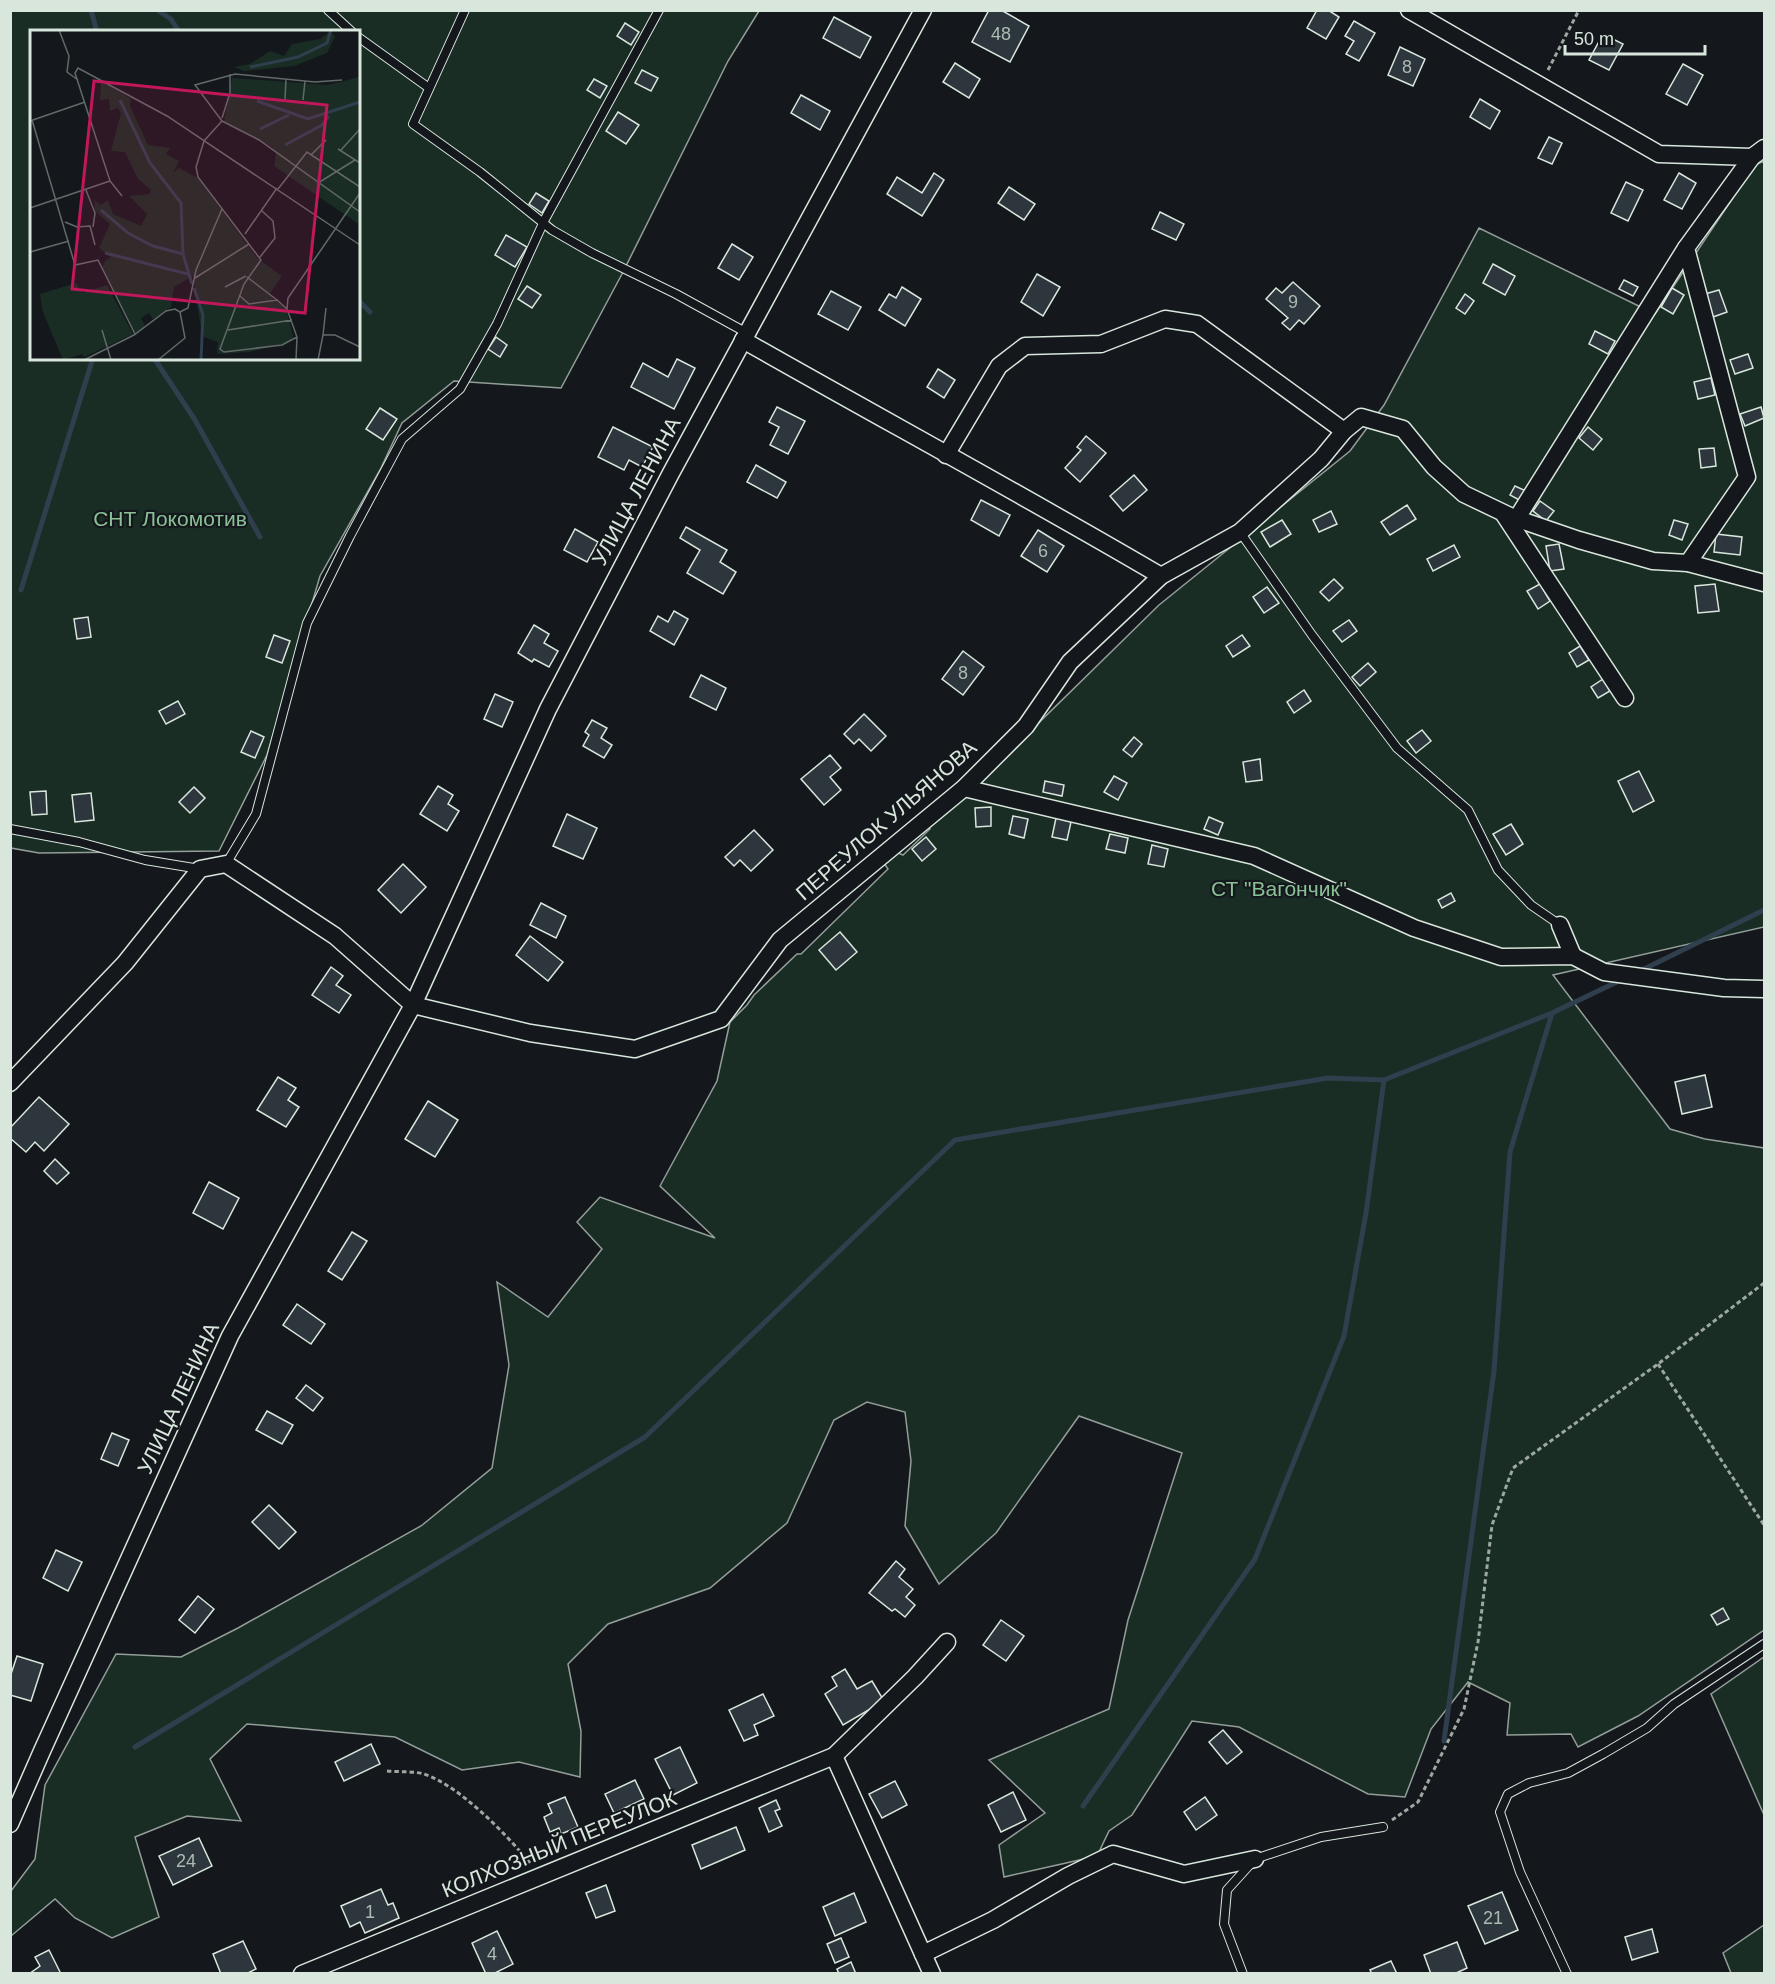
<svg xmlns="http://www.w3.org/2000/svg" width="1775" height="1984" font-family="Arial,sans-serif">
<rect width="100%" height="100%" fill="#14181c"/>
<!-- green -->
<g fill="#1a2d24" stroke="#939e99" stroke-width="1.5" fill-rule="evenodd">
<path d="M 10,11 L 759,11 L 728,61 L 622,274 L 561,388 L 454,381 L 402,423 L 381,468 L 320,576 L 267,755 L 219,851 L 39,853 L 11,848 ZM 32,32 L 358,32 L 358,358 L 32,358 Z"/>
<polygon points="1764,161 1764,927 1553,975 1670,1129 1705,1139 1764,1148 1764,1630 1638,1716 1578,1747 1571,1734 1507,1735 1510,1703 1468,1682 1431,1729 1405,1797 1368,1794 1239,1727 1192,1721 1132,1815 1109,1831 1097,1856 1004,1877 999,1845 1045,1813 989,1760 1109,1709 1128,1620 1182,1453 1079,1416 996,1533 939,1584 905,1526 911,1461 905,1412 867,1402 834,1420 787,1523 710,1588 608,1624 568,1664 581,1731 580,1777 519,1762 462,1770 395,1737 247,1724 210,1759 241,1821 187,1816 135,1837 159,1917 112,1938 75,1918 55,1899 11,1936 11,1891 35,1859 45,1785 116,1654 181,1657 238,1628 421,1526 492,1468 509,1365 497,1282 548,1317 602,1249 577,1222 600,1197 715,1238 660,1186 717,1081 730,1022 747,1005 754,995 797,954 801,954 888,869 883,862 896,852 903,855 930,829 927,825 958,802 1159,605 1350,451 1384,405 1479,228 1655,314 1755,165"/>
<polygon points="1764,1657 1764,1815 1711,1694"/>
<polygon points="1764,1925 1764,1973 1731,1973 1723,1953"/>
</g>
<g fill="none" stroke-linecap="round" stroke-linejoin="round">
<!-- stream -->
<g stroke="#2f3f4d" stroke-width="5">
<polyline points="91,10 97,32"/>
<polyline points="157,10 171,19 179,32"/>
<polyline points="358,300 370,312"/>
<polyline points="154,358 195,420 260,537"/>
<polyline points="21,590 93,358"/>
<polyline points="1638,972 1764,910"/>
<polyline points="1444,1741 1494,1371 1510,1152 1552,1013"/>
<polyline points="135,1747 645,1437 955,1140 1328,1078 1384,1080 1552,1013 1621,980"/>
<polyline points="1083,1806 1255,1559 1344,1336 1366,1213 1384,1080"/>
</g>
</g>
<!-- building -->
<g fill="#2c363c" stroke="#d8e6dc" stroke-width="1.5">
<polygon points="989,10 1001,10 1029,26 1010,62 972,42"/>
<polygon points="1317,10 1328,10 1339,17 1326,39 1307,28"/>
<polygon points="834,17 871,37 860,58 823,38"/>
<polygon points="1354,21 1375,33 1359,61 1346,54 1354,41 1345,36"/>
<polygon points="625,23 639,32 631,45 617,36"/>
<polygon points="1603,34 1623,44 1609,70 1589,60"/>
<polygon points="1400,47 1425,59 1413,86 1388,75"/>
<polygon points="955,63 980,79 969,98 943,82"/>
<polygon points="1683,64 1703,75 1687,105 1666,94"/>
<polygon points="642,70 658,78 651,91 635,83"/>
<polygon points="594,79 607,86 600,98 587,90"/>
<polygon points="801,95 830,111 820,130 791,113"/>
<polygon points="1480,99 1500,111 1490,129 1470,117"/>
<polygon points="618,112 639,125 626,144 606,131"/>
<polygon points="1549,137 1562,143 1552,164 1538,158"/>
<polygon points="934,173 944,180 922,216 887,194 897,177 922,193"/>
<polygon points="1679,173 1696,183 1682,209 1664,200"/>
<polygon points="1626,182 1643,190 1628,221 1611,213"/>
<polygon points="1009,187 1035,204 1024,220 998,203"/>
<polygon points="536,193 549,201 542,213 529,204"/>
<polygon points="1160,212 1184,224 1176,240 1152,229"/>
<polygon points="506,235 527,247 515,267 495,255"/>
<polygon points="732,244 753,257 739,280 718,268"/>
<polygon points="1493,264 1515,276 1505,295 1483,283"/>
<polygon points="1037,274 1060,287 1043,316 1021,302"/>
<polygon points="1624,280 1638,287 1633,296 1619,289"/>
<polygon points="1293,282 1320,306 1304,324 1299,320 1290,330 1282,323 1288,318 1266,299 1276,288 1282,293"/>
<polygon points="527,286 541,295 532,308 518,299"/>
<polygon points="902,287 921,299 905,326 879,310 889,294 896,298"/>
<polygon points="1672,288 1684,295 1673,314 1661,307"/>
<polygon points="1719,290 1727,312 1713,317 1705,294"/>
<polygon points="831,291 861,307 848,330 818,314"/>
<polygon points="1465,294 1474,301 1465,314 1456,308"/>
<polygon points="1595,331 1615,341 1608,354 1589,344"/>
<polygon points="496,337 507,345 500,357 488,349"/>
<polygon points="1748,354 1753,368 1735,374 1730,360"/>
<polygon points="677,359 695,368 674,409 631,387 643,363 668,377"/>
<polygon points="938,369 955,380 944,398 927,387"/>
<polygon points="1711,378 1715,395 1698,399 1694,382"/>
<polygon points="777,407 805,421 788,454 770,445 779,427 769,422"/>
<polygon points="1761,407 1764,418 1745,426 1740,414"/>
<polygon points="380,408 397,419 383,440 366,429"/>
<polygon points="613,427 653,447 642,467 629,460 624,470 598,457"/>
<polygon points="1588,427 1602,439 1593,450 1579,438"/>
<polygon points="1086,436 1106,453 1080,482 1065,468 1081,450 1077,447"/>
<polygon points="1714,448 1716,466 1701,468 1699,449"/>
<polygon points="756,465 786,482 777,498 747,482"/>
<polygon points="1134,475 1147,490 1123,511 1110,496"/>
<polygon points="1515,486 1526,491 1521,501 1510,495"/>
<polygon points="981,500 1010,515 999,536 971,520"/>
<polygon points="1540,501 1554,511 1546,521 1533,511"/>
<polygon points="1407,505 1416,519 1390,535 1381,522"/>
<polygon points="1331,511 1337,524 1319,532 1313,520"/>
<polygon points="1282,520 1291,534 1270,547 1261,532"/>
<polygon points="1674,520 1688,524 1682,540 1669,535"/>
<polygon points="686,527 727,550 720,562 736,572 723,594 687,573 700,550 680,538"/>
<polygon points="575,529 598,542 587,562 564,550"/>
<polygon points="1038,530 1064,546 1047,572 1021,556"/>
<polygon points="1716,534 1742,537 1740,555 1714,552"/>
<polygon points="1559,544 1564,569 1550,571 1546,546"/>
<polygon points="1454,545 1460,557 1433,571 1427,559"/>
<polygon points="1334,579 1343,588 1329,601 1320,592"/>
<polygon points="1540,584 1550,601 1538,609 1527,591"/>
<polygon points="1715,584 1719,611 1698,613 1695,586"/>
<polygon points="1267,587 1279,603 1264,613 1253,597"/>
<polygon points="674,611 688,619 674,645 650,631 658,616 668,622"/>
<polygon points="88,617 91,637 77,639 74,619"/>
<polygon points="1349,620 1357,631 1342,642 1333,631"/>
<polygon points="534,625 549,634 544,643 558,651 549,667 534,659 532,662 518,653"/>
<polygon points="274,635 290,641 282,663 266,657"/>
<polygon points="1242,635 1250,646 1233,657 1226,646"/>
<polygon points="1580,646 1589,660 1577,667 1569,653"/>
<polygon points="963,651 984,667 963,695 942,679"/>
<polygon points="1368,663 1376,672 1360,686 1352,677"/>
<polygon points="701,675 726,688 716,710 690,697"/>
<polygon points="1603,679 1610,691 1598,698 1591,687"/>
<polygon points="1304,690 1311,701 1294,713 1287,702"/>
<polygon points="495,694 513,702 502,727 484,719"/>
<polygon points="178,701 185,714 166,724 159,711"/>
<polygon points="864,714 886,736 871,751 859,739 854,744 844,734"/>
<polygon points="592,720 607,728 601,738 612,745 604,758 583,746 589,735 585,732"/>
<polygon points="1422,730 1431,741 1416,753 1407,741"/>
<polygon points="251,731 264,737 255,758 241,752"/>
<polygon points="1134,737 1142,744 1132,757 1123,750"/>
<polygon points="830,755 841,768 830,777 841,790 824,805 801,779"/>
<polygon points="1260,759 1262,780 1246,782 1243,762"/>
<polygon points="1639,771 1654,801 1633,812 1618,781"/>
<polygon points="1114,776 1127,783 1118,800 1104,792"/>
<polygon points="1045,781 1064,785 1062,796 1043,792"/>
<polygon points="438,786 453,795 448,804 459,811 447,831 420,814"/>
<polygon points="194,787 205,798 190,813 179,802"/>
<polygon points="46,791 47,814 32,815 30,792"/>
<polygon points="91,793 94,820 75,822 72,795"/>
<polygon points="991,807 991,826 976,827 975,808"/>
<polygon points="567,814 597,828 583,859 553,846"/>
<polygon points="1013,816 1028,819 1024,838 1009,834"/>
<polygon points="1209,817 1223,823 1218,835 1204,829"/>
<polygon points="1056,818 1071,822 1067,840 1052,837"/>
<polygon points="1511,824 1523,844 1506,855 1493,834"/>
<polygon points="754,830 773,850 751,871 740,860 734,866 725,857"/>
<polygon points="1110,834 1128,838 1125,853 1106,849"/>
<polygon points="926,837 936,849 922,861 912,849"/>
<polygon points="1152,845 1168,849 1164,867 1148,864"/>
<polygon points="403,864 426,887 401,913 378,890"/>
<polygon points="1451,893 1455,901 1442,908 1438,900"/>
<polygon points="541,903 566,916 556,938 530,925"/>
<polygon points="840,932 857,952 836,970 819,950"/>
<polygon points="530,936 563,962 548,981 516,955"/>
<polygon points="331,967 343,976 336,985 351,995 339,1013 312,995"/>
<polygon points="1705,1075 1712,1107 1682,1114 1675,1082"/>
<polygon points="278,1077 296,1088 288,1100 299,1107 286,1127 257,1110"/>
<polygon points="39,1097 69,1124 44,1151 35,1142 26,1152 10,1138 10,1128"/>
<polygon points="428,1101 458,1120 435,1157 405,1139"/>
<polygon points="55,1159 69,1173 57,1184 44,1171"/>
<polygon points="209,1182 239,1198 223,1229 193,1213"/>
<polygon points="352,1232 367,1241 342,1280 328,1271"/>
<polygon points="297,1304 325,1324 311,1344 283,1325"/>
<polygon points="306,1385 323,1398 313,1411 296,1398"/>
<polygon points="267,1411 293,1425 282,1444 256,1430"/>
<polygon points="112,1433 129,1440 118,1466 101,1459"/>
<polygon points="269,1505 296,1532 279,1549 252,1522"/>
<polygon points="56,1550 82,1562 68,1591 43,1578"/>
<polygon points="896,1561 905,1569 899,1577 913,1589 906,1597 915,1605 905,1617 895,1609 892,1611 869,1593"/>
<polygon points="198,1596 214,1609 195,1633 179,1620"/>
<polygon points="1723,1608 1729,1619 1717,1625 1711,1615"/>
<polygon points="1001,1620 1024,1636 1006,1661 983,1645"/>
<polygon points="17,1656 43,1664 31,1701 10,1695 10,1677"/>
<polygon points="845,1669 857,1689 872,1681 884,1701 843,1725 825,1694 837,1686 832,1677"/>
<polygon points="763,1694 774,1716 754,1725 758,1735 744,1741 729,1710"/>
<polygon points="1223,1730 1242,1752 1227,1764 1209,1742"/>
<polygon points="371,1744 380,1764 344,1781 335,1762"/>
<polygon points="680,1747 697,1783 673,1795 655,1759"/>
<polygon points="635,1780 644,1799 614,1813 605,1794"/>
<polygon points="895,1781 907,1805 882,1818 869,1794"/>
<polygon points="1013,1792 1026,1820 1001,1832 988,1805"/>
<polygon points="565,1797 578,1827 561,1834 559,1828 550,1832 544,1817 552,1813 548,1804"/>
<polygon points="1205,1797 1217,1815 1196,1830 1184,1812"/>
<polygon points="776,1800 780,1809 775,1811 782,1826 769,1832 759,1808"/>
<polygon points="736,1827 745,1850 701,1869 692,1845"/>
<polygon points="199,1838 212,1866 173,1885 159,1856"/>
<polygon points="606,1885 615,1911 596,1918 586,1893"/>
<polygon points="381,1889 388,1905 393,1903 399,1918 365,1933 360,1922 350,1927 341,1906"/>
<polygon points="1502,1892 1518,1930 1485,1944 1468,1906"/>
<polygon points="854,1893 866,1922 835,1936 823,1907"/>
<polygon points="1652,1929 1658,1952 1632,1960 1625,1937"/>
<polygon points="497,1931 513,1964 493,1974 486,1974 472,1943"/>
<polygon points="841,1938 849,1957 835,1963 827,1944"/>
<polygon points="243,1941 256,1969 246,1974 221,1974 213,1954"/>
<polygon points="1457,1942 1467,1968 1454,1974 1431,1974 1424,1955"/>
<polygon points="49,1950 61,1974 29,1974 40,1966 35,1957"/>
<polygon points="1391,1961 1397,1974 1372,1974 1370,1970"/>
<polygon points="851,1962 856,1974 839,1974 837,1969"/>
</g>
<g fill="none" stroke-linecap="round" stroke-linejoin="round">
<defs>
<g id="service">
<polyline points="328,10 352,32"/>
<polyline points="465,10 413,124 480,172 552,230 592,253 676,294 747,333"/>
<polyline points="358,37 429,88"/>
<polyline points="1240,532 1312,635 1397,748 1468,810 1498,870 1531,905 1560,925"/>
<polyline points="10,829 79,842 145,860 200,869"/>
<polyline points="226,864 256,814 307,623 350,536 402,439 460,389 497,324 545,219 659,10"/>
<polyline points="1243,1974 1224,1924 1227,1890 1255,1859 1321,1837 1383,1827"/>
<polyline points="1567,1974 1520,1872 1500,1812 1508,1794 1529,1783 1568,1773 1603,1754 1647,1728 1674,1704 1764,1644"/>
</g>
<g id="minor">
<polyline points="1409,10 1659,154 1752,157 1764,148"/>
<path d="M 743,340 C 882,419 1023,495 1161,576"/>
<polyline points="946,455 999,366 1025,346 1101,344 1165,319 1197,324 1344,431"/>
<polyline points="1503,513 1625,698"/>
<polyline points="1517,518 1686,248"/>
<polyline points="1688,563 1747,477 1686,248 1752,157"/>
<polyline points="964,788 1254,856 1414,928 1501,957 1573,956 1604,972 1724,988 1764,989"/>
<polyline points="1560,925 1573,956"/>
<polyline points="10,1083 125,963 200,869 226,864 335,936 413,1005 530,1033 635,1049 721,1019 780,940 964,788 1026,726 1070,662 1161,576 1240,532 1321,459 1344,431 1361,417 1403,429 1434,467 1464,494 1512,517 1579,540 1653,561 1688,563 1764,583"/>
<polyline points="834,1756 932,1974"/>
<polyline points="10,1824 42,1751 230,1336 413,1005 548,709 671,473 923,10"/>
<polyline points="923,1954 993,1920 1068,1876 1113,1854 1184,1874 1255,1859"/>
<polyline points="302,1974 834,1756 915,1677 947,1642"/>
</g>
</defs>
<!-- service casing -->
<use href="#service" stroke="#d8e6dc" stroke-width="10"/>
<!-- minor casing -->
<use href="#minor" stroke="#d8e6dc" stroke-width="19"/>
<!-- path -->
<g stroke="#9da8a2" stroke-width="3" stroke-dasharray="4.5 3" stroke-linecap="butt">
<polyline points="1548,70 1579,10"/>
<polyline points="1658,1364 1764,1525"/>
<path d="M 387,1771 C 399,1772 413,1771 424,1774 C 460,1786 506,1834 530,1863"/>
<polyline points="1392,1820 1418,1802 1464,1709 1478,1642 1492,1525 1513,1468 1658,1364 1764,1283"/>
</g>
<!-- service -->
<use href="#service" stroke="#14181c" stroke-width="8"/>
<!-- minor -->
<use href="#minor" stroke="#14181c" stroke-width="16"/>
</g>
<g text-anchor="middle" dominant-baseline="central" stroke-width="4.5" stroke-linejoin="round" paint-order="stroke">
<!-- number labels -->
<g font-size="18" fill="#adbab4">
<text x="1001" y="34">48</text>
<text x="1407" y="67">8</text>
<text x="1293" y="302">9</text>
<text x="1043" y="551">6</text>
<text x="963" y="673">8</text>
<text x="186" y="1861">24</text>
<text x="370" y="1912">1</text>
<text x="1493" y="1918">21</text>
<text x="492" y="1954">4</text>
</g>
<!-- street labels -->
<g font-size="21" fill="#d8e6dc" stroke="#14181c">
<text transform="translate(636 491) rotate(-62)">УЛИЦА ЛЕНИНА</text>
<text transform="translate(886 820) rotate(-41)">ПЕРЕУЛОК УЛЬЯНОВА</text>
<text transform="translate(178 1398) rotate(-65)">УЛИЦА ЛЕНИНА</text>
<text transform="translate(559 1844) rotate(-22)">КОЛХОЗНЫЙ ПЕРЕУЛОК</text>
</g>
<!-- park labels -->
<g font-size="21" fill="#8ac095" stroke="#14181c">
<text x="170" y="518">СНТ Локомотив</text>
<text x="1279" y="888">СТ "Вагончик"</text>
</g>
</g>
<!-- overview -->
<g transform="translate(30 30)">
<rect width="330" height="330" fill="#14181c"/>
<path d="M 299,2 L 305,6 L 297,23 L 264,36 L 214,41 L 204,37 L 220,34 L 240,21 L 254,26 L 262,14 L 290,9 ZM 330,47 L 330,195 L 244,136 L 246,124 L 242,117 L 194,91 L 202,48 L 298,55 ZM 71,50 L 101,69 L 100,76 L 118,115 L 140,118 L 136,124 L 149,131 L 143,143 L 149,138 L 168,148 L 227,228 L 252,246 L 239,265 L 256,279 L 263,306 L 260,312 L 219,322 L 187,324 L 188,312 L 174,307 L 171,299 L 163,246 L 144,257 L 141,277 L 123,289 L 119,283 L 111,288 L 115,296 L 106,304 L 72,239 L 75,231 L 81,227 L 69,218 L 80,194 L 65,181 L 64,170 L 71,175 L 78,170 L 83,184 L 111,196 L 117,184 L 99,166 L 120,164 L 121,160 L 108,149 L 95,122 L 81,121 L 91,83 L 88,78 L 80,81 L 79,69 L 70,70 ZM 46,253 L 52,263 L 77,255 L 103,304 L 54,327 L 52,324 L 33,330 L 13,282 L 10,264 Z" fill="#1a2d24"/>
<path fill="none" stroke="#2f3f4d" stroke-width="3" d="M 220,37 L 268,27 L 297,13 L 301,0M 90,70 L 120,133 L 151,173 L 153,224 L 162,254M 227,71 L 278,89 L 330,72M 230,99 L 259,85M 255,115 L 292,95 L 299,86M 71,180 L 98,203 L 123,216 L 153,224M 75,223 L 158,244M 164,258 L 173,285 L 171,330"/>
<path fill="none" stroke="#626a69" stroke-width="1.5" d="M 29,0 L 39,26 L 37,42 L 48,50M 255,69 L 256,49M 273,70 L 275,51M 192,88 L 200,63 L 200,44M 2,90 L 45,235 L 68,230 L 105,304M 0,91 L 55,72M 192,91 L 229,110 L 330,182M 308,119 L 330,133M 311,120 L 330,99M 281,125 L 296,110M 288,153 L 325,130M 248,159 L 277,122 L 330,157M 56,160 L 65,183 L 63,197M 92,166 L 80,151 L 45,43 L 48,38 L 137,86 L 330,215M 0,178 L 80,151M 35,192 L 47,197 L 60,196 L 65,215M 215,204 L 247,158M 0,222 L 39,211M 230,227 L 245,208 L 243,191 L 232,181M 217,247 L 247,270M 165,248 L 219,214M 195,257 L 216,246M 210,266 L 219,274 L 247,270 L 257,279M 150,282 L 158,278 L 166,240 L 192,179M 72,300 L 81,330M 198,300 L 262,290M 293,305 L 296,278M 267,307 L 252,315 L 194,322 L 190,319 L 214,254 L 231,230 L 168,147 L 166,137 L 174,111 L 192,91 L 165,55 L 205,44 L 285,52 L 312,50M 54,330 L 104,305 L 136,281 L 145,279 L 150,282 L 155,308 L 128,330M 266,330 L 267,307 L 257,279 L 258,268 L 330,163M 288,330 L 293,305 L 305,305 L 330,317"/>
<path fill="#c2185b" fill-opacity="0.15" stroke="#c2185b" stroke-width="3" d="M 64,51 L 297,75 L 275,283 L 42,259 Z"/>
<rect width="330" height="330" fill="none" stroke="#d8e6dc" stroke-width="3"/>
</g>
<!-- border -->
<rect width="1775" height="1984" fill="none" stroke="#d8e6dc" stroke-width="24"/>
<!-- scale -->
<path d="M1565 45v9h140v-9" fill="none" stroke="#d8e6dc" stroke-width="3"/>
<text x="1574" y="45" font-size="18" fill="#d8e6dc" stroke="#14181c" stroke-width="4.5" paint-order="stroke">50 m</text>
</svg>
